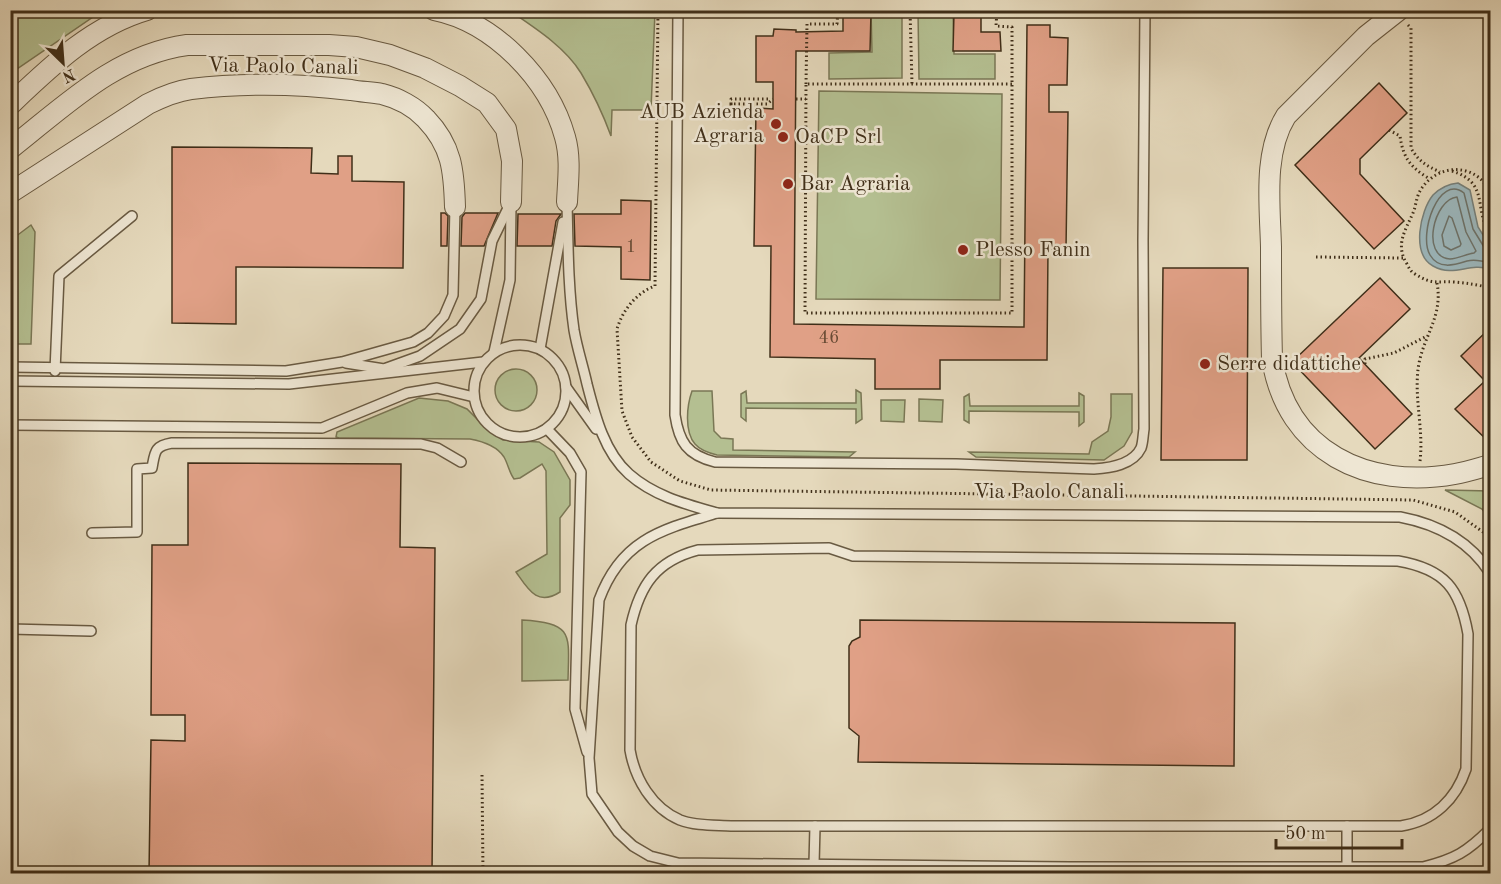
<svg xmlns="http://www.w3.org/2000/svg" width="1501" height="884" font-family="'Old Standard TT',serif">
<rect width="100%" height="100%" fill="#e5d9bc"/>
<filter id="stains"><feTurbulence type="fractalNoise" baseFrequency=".00333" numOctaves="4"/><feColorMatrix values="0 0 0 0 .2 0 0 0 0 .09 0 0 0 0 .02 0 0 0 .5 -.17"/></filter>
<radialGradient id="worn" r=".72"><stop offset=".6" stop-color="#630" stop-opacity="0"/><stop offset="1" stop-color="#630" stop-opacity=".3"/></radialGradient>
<!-- green -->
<g fill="#b4bf91" stroke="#7a7755" stroke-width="1.5">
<polygon points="11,10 108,10 108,11 99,13 11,73"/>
<path d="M 510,11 L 655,11 L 651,110 L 612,110 L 611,136 C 603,114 593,93 581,73 C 565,47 535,28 510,11 Z"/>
<polygon points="871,11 902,11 902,78 829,79 829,53 872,52"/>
<polygon points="918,11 953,11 954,54 995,54 995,79 919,79"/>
<polygon points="819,91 1002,94 1000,300 816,299"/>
<polygon points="31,225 35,232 31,344 11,344 11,240"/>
<circle cx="516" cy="390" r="21"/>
<polygon points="856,390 861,393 862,419 856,423 856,409 746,408 746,421 741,417 741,394 746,391 747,403 856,403"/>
<path d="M 692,391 L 712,391 L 714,431 L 721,438 L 733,439 L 733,450 L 855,452 L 849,457 L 717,455 C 709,453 700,450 695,444 C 684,431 687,405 692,391 Z"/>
<polygon points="1079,393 1084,396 1084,422 1079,426 1079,412 969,411 969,423 964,420 964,397 969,394 970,406 1079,406"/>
<polygon points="1111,394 1132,394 1132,432 1124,446 1104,460 976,457 969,452 1089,454 1092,442 1108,431 1111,417"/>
<path d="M 419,398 L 448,401 L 467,409 L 490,432 L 503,440 L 539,442 L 554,452 L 570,480 L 570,505 L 560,518 L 560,592 C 537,607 528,589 516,572 L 547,554 L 546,471 L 542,464 L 520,478 L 514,479 C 509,472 508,464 504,457 C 497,446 481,441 470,439 L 339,438 L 336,437 L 337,432 Z"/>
<polygon points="919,399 943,400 942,422 919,421"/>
<polygon points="881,400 905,400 904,422 881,421"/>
<polygon points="1445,490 1490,491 1490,519 1482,509"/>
<path d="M 522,620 C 574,623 569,634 568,680 L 522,681 Z"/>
</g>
<!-- water -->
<path fill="#9cb7bc" stroke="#77817b" stroke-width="1.5" d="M 1458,183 L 1470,190 L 1478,227 L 1490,246 L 1490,269 C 1468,262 1455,278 1433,266 C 1411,254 1420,211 1433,195 C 1440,188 1448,184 1458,183 Z"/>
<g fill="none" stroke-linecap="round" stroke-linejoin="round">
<!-- shore -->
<g stroke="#6e736a" stroke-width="1.5">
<path d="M 1457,197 L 1466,232 L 1476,251 L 1474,253 C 1466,254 1458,259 1450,259 C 1420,257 1434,199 1457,197 Z"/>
<polygon points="1449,216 1452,218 1461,244 1460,246 1451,250 1444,246 1442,235"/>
<path d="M 1490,249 L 1484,247 L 1473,229 L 1464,193 C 1439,173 1418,234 1430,255 C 1439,270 1454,265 1467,261 C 1475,259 1483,261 1490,263"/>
</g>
</g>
<!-- building -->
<g fill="#e0a086" stroke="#402f19" stroke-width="1.5">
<polygon points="843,12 871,12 870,51 796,51 794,324 1024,327 1027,25 1050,25 1050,37 1068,38 1067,85 1049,85 1049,112 1068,112 1066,249 1048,249 1047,360 940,360 940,389 875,389 875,359 770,357 771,246 754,246 756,108 773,109 773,82 756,82 756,36 773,36 774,29 796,30 796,32 843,31"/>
<polygon points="954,13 981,13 981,32 1000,32 1001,51 953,51"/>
<polygon points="1379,83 1407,113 1360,159 1360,174 1404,221 1374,249 1295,165"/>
<polygon points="172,147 312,148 311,173 338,174 338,156 352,156 352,181 404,182 403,268 236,267 236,324 172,323"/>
<polygon points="621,200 651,201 650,280 621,279 621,247 575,246 574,214 621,214"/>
<polygon points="441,213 445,213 448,216 447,246 441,246"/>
<polygon points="465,213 498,213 484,246 461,246 462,217"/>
<polygon points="518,214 561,214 556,221 552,246 517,246"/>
<polygon points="1163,268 1248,268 1247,460 1161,460"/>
<polygon points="1380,278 1410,309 1359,358 1412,414 1375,449 1292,362"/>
<polygon points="1491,327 1491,444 1455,409 1485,381 1461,356"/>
<polygon points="188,463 401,464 400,547 435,548 432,873 149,873 151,740 185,741 185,715 151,715 152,545 188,545"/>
<polygon points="860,620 1235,623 1234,766 858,762 859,736 849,728 849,646 852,641 860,637"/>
</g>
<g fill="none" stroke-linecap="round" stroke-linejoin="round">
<defs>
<g id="lane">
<path d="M 678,10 L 675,415 C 679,442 687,455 715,462 L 956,464 L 1094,469 C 1110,468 1133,465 1141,448 C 1143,443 1143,435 1144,429 L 1143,240 L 1145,10"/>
<path d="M 567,202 C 568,244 568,288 574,330 C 577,348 583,366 587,384 C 595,415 604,452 629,474 C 654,496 685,504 717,513 L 1400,517 C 1437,524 1469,540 1490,573"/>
<circle cx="520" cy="391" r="46"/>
<polyline points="540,349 563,222"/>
<polyline points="494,352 510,280 511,204"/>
<polyline points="346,363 384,369 420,356 460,329 481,299 492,241 511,202"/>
<polyline points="10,367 286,371 342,362 413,342 428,333 444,316 453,295 455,207"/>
<polyline points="55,371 59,276 132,216"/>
<polyline points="10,381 289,384 483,362"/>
<polyline points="566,387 596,429"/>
<polyline points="10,425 322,428 407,393 437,388 474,397"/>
<polyline points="547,429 570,453 581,472 575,709 587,752"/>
<path d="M 717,513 C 660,530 621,540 599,600 L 589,758 L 592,794 L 618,832 L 633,846 L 650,856 L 678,863 L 1070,867 L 1423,867 C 1455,859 1467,852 1490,829"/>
<path d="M 92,533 L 137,532 L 137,469 L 152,468 C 155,452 154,446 172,443 L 421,444 L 437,448 L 461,462"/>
<path d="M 829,548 L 853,556 L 1398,561 C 1445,569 1460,589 1468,634 L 1466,769 C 1456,799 1434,821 1401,826 L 731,826 C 715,825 695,826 680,820 C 652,808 635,779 630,750 L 631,625 C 640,585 656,561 698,550 Z"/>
<polyline points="10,629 91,631"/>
<polyline points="814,864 815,826"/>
<polyline points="1347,867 1347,826"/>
</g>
<g id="street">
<path d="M 434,10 C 494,22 549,79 565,137 C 571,158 568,180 567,202"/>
<path d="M 1399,10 L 1366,36 L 1286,116 C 1263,153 1270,205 1271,247 C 1271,285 1271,322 1272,359 C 1287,452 1367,490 1455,474 C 1467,472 1479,468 1490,465"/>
<path d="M 10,105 C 51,66 92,26 147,10"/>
<path d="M 10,149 C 65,106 115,55 187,45 L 329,45 L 356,47 L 390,55 L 425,68 L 460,86 L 487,103 L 506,129 L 512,161 L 511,202"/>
<path d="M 10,193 L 148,104 C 162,97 176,91 191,89 C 242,83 300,84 351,90 C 361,92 372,92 382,94 C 398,98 415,107 426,119 C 452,146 454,171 455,207"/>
</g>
</defs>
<!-- lane casing -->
<use href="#lane" stroke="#695a42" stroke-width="12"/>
<!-- street casing -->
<use href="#street" stroke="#695a42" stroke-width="22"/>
<!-- path -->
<g stroke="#402f19" stroke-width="3" stroke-dasharray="1.5 3" stroke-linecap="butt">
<path d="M 658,10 L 655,286 C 637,292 622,311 617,329 L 622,411 L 632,437 L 651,462 L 680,481 L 711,490 L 1413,500 L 1455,512 L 1490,537"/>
<polyline points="910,10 912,84"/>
<polyline points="997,10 996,26 1012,27 1012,313 805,313 806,84 1012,84"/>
<path d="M 1408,25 L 1411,28 L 1411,148 C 1418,161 1427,166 1440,172"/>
<polyline points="806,84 807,24 837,24 838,10"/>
<polyline points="796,99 806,99"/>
<polyline points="731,104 731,99 771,99"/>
<polyline points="731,110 731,104 767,104 773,99"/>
<path d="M 1389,130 L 1400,136 C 1403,158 1411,168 1430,179"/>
<path d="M 1452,171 C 1490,183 1473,208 1490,234"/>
<path d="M 1490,196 C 1487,183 1479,175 1466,171 C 1448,166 1429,175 1420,191 C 1416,198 1416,206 1413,213 C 1405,231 1395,245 1407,264 C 1409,268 1411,272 1415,274 C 1432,285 1437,281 1454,282 C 1467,283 1479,285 1490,288"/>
<polyline points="1316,257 1403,258"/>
<polyline points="1365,364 1365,359 1394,353 1425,337"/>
<path d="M 1420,461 C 1424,428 1413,396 1419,363 C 1425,334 1443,315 1437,283"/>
<polyline points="482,775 483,874"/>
</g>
<!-- lane -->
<use href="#lane" stroke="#eee6d3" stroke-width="9"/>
<!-- street -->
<use href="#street" stroke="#eee6d3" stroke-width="20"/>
</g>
<!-- markers -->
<g fill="#8f2418" stroke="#eee6d3" stroke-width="2">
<circle cx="776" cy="124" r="6"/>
<circle cx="783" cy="137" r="6"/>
<circle cx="788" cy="184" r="6"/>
<circle cx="963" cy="250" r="6"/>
<circle cx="1205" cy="364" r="6"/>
</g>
<g text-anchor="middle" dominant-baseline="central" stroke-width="5" stroke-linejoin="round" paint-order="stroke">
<!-- number labels -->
<g font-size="18" fill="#684b34">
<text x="631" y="247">1</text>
<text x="829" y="338">46</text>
</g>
<!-- street labels -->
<g font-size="21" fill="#402f19" stroke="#eee6d3">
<text transform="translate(283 67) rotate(1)">Via Paolo Canali</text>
<text x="1049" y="492">Via Paolo Canali</text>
</g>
<!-- poi labels -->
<g font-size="21" fill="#402f19" stroke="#eee6d3" text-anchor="start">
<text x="764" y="112" text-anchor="end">AUB Azienda<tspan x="764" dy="24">Agraria</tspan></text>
<text x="795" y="137">OaCP Srl</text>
<text x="800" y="184">Bar Agraria</text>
<text x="975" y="250">Plesso Fanin</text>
<text x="1217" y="364">Serre didattiche</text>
</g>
</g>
<!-- margin -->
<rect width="1501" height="884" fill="none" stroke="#e5d9bc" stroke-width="36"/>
<rect x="12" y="12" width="1477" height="860" fill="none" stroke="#402f19" stroke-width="3"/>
<rect x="18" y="18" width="1465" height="848" fill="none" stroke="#402f19" stroke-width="1.5"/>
<!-- north arrow -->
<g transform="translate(63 63) rotate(155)" stroke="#eee6d3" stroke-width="4.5" paint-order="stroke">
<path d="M0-4.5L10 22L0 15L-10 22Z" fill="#402f19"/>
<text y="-9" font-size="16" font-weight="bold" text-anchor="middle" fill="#402f19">N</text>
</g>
<!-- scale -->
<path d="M1276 839v9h126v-9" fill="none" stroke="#402f19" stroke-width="3"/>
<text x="1285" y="839" font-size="18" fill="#402f19" stroke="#eee6d3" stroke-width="4.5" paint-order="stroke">50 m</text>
<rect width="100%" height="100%" filter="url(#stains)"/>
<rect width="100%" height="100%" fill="url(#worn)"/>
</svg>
